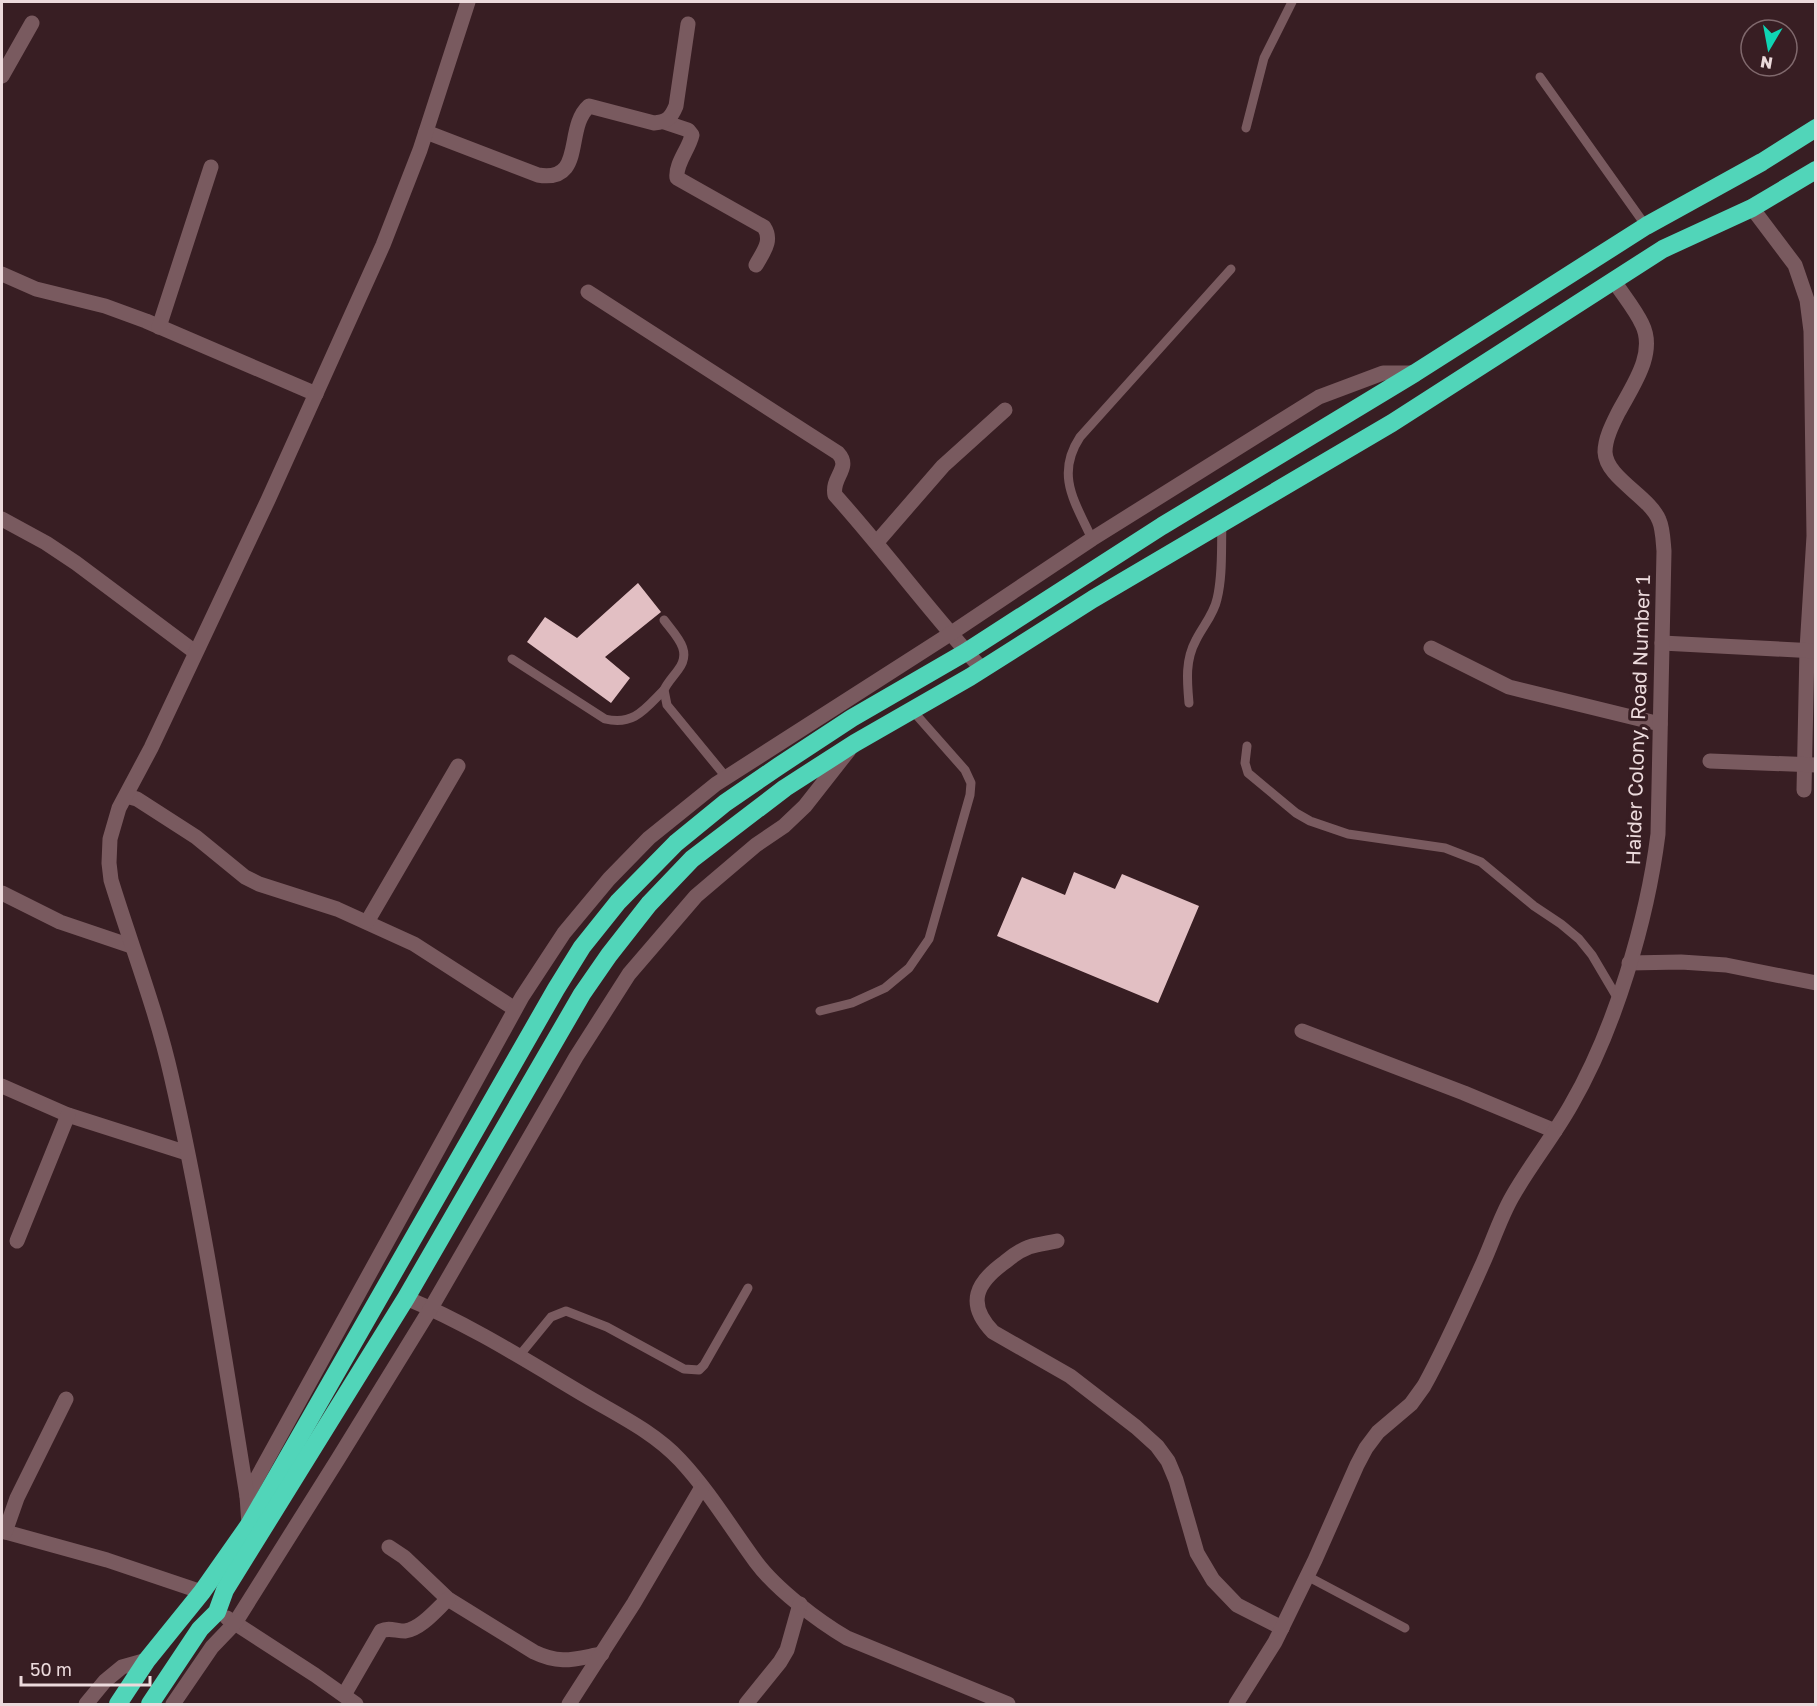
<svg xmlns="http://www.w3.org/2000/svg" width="1817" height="1706" font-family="'Golos Text',sans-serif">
<rect width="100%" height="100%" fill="#381e23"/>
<!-- building -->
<g fill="#e2bfc3">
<polygon points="638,583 661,612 605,657 630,678 611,703 527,642 545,617 577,638"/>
<polygon points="1074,872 1115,889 1122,874 1199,906 1158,1003 997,936 1022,877 1065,895"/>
</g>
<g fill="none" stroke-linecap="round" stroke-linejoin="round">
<!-- lane -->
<g stroke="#795a5f" stroke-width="9">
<polyline points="1540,77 1646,226"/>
<polyline points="1246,128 1264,58 1292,2"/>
<path d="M 1092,539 C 1075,502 1055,475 1080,437 L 1231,269"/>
<path d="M 664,620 C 676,636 693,651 678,670 C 673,677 667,683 664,690 L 667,705 L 726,777"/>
<path d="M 512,659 L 605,719 C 634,726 645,709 664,690"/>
<path d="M 1189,703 C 1187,681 1185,660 1196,640 C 1203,626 1214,614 1217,599 C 1223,575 1221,548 1222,524"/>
<polyline points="1247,746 1245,763 1248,773 1296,813 1310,821 1348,834 1445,848 1481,862 1534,906 1561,924 1579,939 1592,955 1618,999"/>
<polyline points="820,1011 852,1003 885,988 909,968 929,939 970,795 971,783 965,770 912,710"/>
<polyline points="519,1356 551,1317 566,1311 607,1327 684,1369 699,1370 704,1365 748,1288"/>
<polyline points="1307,1576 1405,1628"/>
</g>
<!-- street -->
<g stroke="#795a5f" stroke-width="15">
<polyline points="2,76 32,23"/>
<path d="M 664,122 L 688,130 L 692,135 C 689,149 675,164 677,178 L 764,227 C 773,241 763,252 756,265"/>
<path d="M 426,132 L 538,175 C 586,183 564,128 589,106 L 654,123 C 667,122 671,118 676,106 L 688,24"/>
<polyline points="1752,208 1795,265 1807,300 1811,331 1814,536 1807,649 1804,790"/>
<polyline points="2,274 36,289 105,306 146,321 316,394"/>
<path d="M 588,292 L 838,453 C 852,468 831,477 835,495 C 886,552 931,613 982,669"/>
<polyline points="159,327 211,167"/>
<polyline points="2,519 46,543 76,563 195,652"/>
<polyline points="877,542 943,466 1005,410"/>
<polyline points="1662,643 1816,651"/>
<polyline points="1431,648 1509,687 1660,724"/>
<polyline points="1710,761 1816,765"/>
<polyline points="126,796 137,799 196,837 245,877 259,884 337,909 414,944 515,1009"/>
<polyline points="2,893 60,922 131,946"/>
<polyline points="367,922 458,766"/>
<polyline points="1629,963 1681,962 1726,965 1816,983"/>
<polyline points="1302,1031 1464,1093 1555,1131"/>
<polyline points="2,1086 68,1115 187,1153"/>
<polyline points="17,1241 68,1115"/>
<path d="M 1057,1241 C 1048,1243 1038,1244 1029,1247 C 1021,1250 1012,1256 1005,1262 C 977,1282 965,1303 993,1332 L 1070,1376 L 1136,1427 L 1157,1446 L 1168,1461 L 1176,1480 L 1197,1553 L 1213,1580 L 1237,1605 L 1282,1628"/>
<path d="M 406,1298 C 469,1324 527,1361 586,1396 C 618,1415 654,1432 680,1460 C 709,1491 731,1528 756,1562 C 776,1589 818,1621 847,1638 L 1008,1704"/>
<polyline points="247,1496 522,997 564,933 609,879 649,838 716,784 950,634 1092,539 1319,397 1383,373 1415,373"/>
<path d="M 249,1525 L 247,1496 C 224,1355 203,1214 171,1075 C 156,1009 131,945 111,880 L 109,863 L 110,839 L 119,808 L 151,748 L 268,500 L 383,245 L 420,150 L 468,2"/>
<polyline points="2,1531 107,1560 202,1592"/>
<polyline points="5,1532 17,1498 66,1399"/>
<path d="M 389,1547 L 404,1557 L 448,1599 L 534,1652 C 561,1665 574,1659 602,1654"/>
<polyline points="227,1618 315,1675 356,1704"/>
<path d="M 344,1695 L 381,1631 C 389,1627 396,1631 405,1631 C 421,1629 437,1609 448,1599"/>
<polyline points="86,1704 105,1681 122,1667 147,1660"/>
<polyline points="173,1704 212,1647 235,1623 338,1459 431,1308 576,1057 629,974 696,896 756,845 784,826 805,806 849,750"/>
<polyline points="569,1704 634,1603 702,1487"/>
<polyline points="746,1704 780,1662 787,1650 800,1604"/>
<path d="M 1236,1704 L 1275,1642 L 1315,1560 L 1357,1465 L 1366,1448 L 1378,1432 L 1411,1404 L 1424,1386 C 1446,1346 1464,1305 1483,1263 C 1493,1241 1500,1218 1512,1197 C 1530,1165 1553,1137 1571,1105 C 1615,1029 1647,921 1658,834 L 1664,551 C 1663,541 1663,529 1659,520 C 1649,496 1606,478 1605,452 C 1605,439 1612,425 1618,413 C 1631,388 1657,354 1642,324 C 1635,309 1623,295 1614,281"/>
</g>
<!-- highway -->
<g stroke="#51d5b9" stroke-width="18">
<polyline points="118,1704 147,1660 202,1592 249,1525 556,989 582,947 618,902 676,843 725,803 779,766 852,718 966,652 1162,526 1415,373 1646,226 1762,162 1816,128"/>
<polyline points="150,1704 200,1629 217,1612 225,1590 406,1298 582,994 609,955 649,904 692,859 785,788 855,743 970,677 1093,599 1392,423 1663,249 1752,208 1816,170"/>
</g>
</g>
<g text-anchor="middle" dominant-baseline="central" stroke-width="6" stroke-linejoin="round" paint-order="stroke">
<!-- street labels -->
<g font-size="20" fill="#ecdadc" stroke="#381e23">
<text transform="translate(1637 720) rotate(-88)">Haider Colony, Road Number 1</text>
</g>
</g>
<!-- border -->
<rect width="1817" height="1706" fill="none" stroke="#ecdadc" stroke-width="6"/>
<!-- north arrow -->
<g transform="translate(1769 48) rotate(190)"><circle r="28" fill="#381e23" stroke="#80696d" stroke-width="1.5"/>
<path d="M0-4.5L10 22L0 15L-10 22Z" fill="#0fd5b4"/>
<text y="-9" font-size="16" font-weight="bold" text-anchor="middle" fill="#ecdadc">N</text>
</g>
<!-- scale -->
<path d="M21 1676v9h129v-9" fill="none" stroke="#ecdadc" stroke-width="3"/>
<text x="30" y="1676" font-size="18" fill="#ecdadc" stroke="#381e23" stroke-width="4.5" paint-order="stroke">50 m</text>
</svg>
